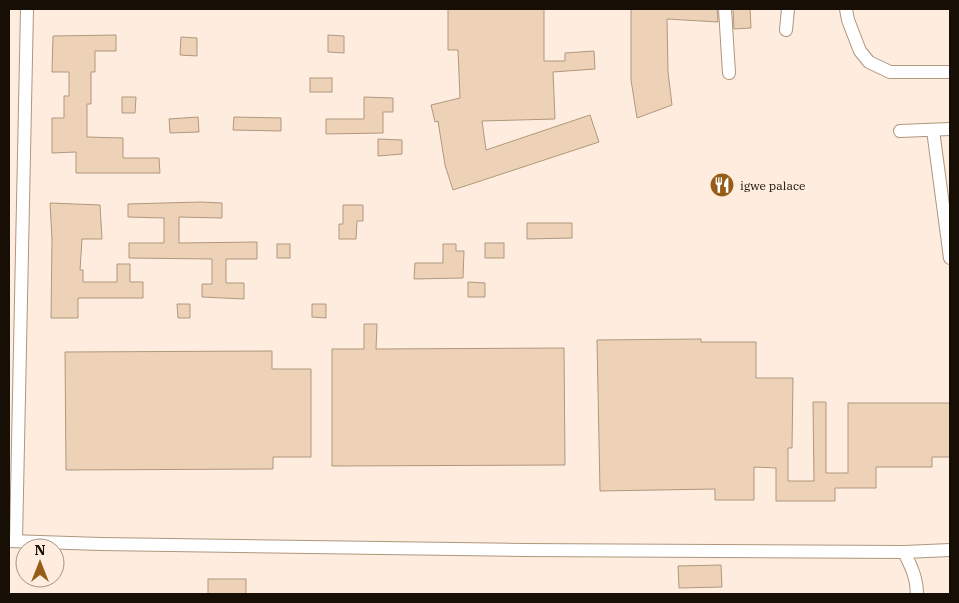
<svg xmlns="http://www.w3.org/2000/svg" width="959" height="603" font-family="'IBM Plex Serif',serif">
<rect width="100%" height="100%" fill="#feedde"/>
<!-- building -->
<g fill="#eed2b8" stroke="#b0977e">
<polygon points="448,9 544,9 544,61 565,61 565,53 594,51 595,69 553,72 555,119 482,121 486,150 590,115 599,142 453,190 445,165 438,121 435,122 431,105 460,98 458,50 448,50"/>
<polygon points="631,9 717,9 718,22 667,19 668,72 672,105 637,118 631,80"/>
<polygon points="733,9 750,9 751,28 734,29"/>
<polygon points="116,35 116,51 95,51 95,72 91,72 91,104 87,104 87,137 123,138 123,158 159,158 160,173 76,173 76,152 52,153 52,118 64,118 64,96 69,96 69,72 52,72 53,36"/>
<polygon points="328,35 344,36 344,53 328,52"/>
<polygon points="181,37 197,38 197,56 180,55"/>
<rect x="310" y="78" width="22" height="14"/>
<polygon points="122,97 136,97 135,113 122,113"/>
<polygon points="364,97 393,98 393,112 383,112 383,133 326,134 326,119 364,119"/>
<polygon points="198,117 199,132 170,133 169,119"/>
<polygon points="234,117 281,118 281,131 233,130"/>
<polygon points="378,139 402,140 402,154 378,156"/>
<polygon points="200,202 222,203 222,218 179,217 179,243 257,242 257,259 226,259 226,283 244,283 244,299 202,297 202,284 212,284 212,259 129,258 129,243 164,243 164,218 128,217 128,204"/>
<polygon points="50,203 100,205 102,239 82,239 80,270 83,270 83,282 117,282 117,264 130,264 130,282 143,282 143,298 78,298 78,318 51,318 52,239"/>
<polygon points="343,205 363,205 363,221 357,221 356,239 339,239 339,224 343,224"/>
<polygon points="527,223 572,223 572,238 527,239"/>
<rect x="485" y="243" width="19" height="15"/>
<rect x="277" y="244" width="13" height="14"/>
<polygon points="443,244 456,244 456,251 464,251 463,278 414,279 415,263 443,263"/>
<polygon points="468,282 485,283 485,297 468,297"/>
<polygon points="177,304 190,304 190,318 178,318"/>
<polygon points="312,304 326,304 326,318 312,317"/>
<polygon points="364,324 377,324 376,349 564,348 565,465 332,466 332,349 364,349"/>
<polygon points="701,339 701,342 756,342 756,378 793,378 792,448 788,448 788,481 814,481 813,402 826,402 826,473 848,473 848,403 950,403 950,457 932,457 932,467 876,467 876,488 835,488 835,501 776,501 776,468 754,467 754,500 715,500 715,489 600,491 597,340"/>
<polygon points="272,351 272,369 311,369 311,457 273,457 273,469 66,470 65,352"/>
<polygon points="721,565 722,587 679,588 678,566"/>
<rect x="208" y="579" width="38" height="15"/>
</g>
<g fill="none" stroke-linecap="round" stroke-linejoin="round">
<defs>
<g id="minor">
<polyline points="725,9 729,73"/>
<polyline points="846,9 848,20 860,51 869,62 890,72 950,72"/>
<polyline points="786,30 788,9"/>
<polyline points="933,130 950,258"/>
<polyline points="900,131 950,129"/>
<polyline points="9,541 101,544 523,550 904,552 950,550"/>
<polyline points="16,541 27,9"/>
<path d="M 904,552 C 911,566 917,578 917,594"/>
</g>
</defs>
<!-- minor casing -->
<use href="#minor" stroke="#af967d" stroke-width="14"/>
<!-- minor -->
<use href="#minor" stroke="#fff" stroke-width="12"/>
</g>
<!-- icons -->
<defs>
<symbol id="restaurant-disc" viewBox="-11 -11 22 22"><circle r="9.5" fill="#955d17" stroke="#feedde"/><path d="M-5-6h1v4h1v-4h1v4h1v-4h1v5L-1.5 .5V6h-2V.5L-5-1ZM5-6V6H3V1.5H1.5Q1.5-4 5-6Z" fill="#fff"/></symbol>
</defs>
<g fill-rule="evenodd">
<use href="#restaurant-disc" x="708" y="171" width="28" height="28"/>
</g>
<g text-anchor="middle" dominant-baseline="central" stroke-width="4" stroke-linejoin="round" paint-order="stroke">
<!-- poi labels -->
<g font-size="12" fill="#170e06" stroke="#feedde" text-anchor="start">
<text x="740" y="185">igwe palace</text>
</g>
</g>
<!-- border -->
<rect width="959" height="603" fill="none" stroke="#170e06" stroke-width="20"/>
<!-- north arrow -->
<g transform="translate(40 563)"><circle r="24" fill="#feedde" stroke="#a29488"/>
<path d="M0-4L9 19L0 12L-9 19Z" fill="#955d17"/>
<text y="-8" font-size="14" font-weight="bold" text-anchor="middle" fill="#170e06">N</text>
</g>
</svg>
